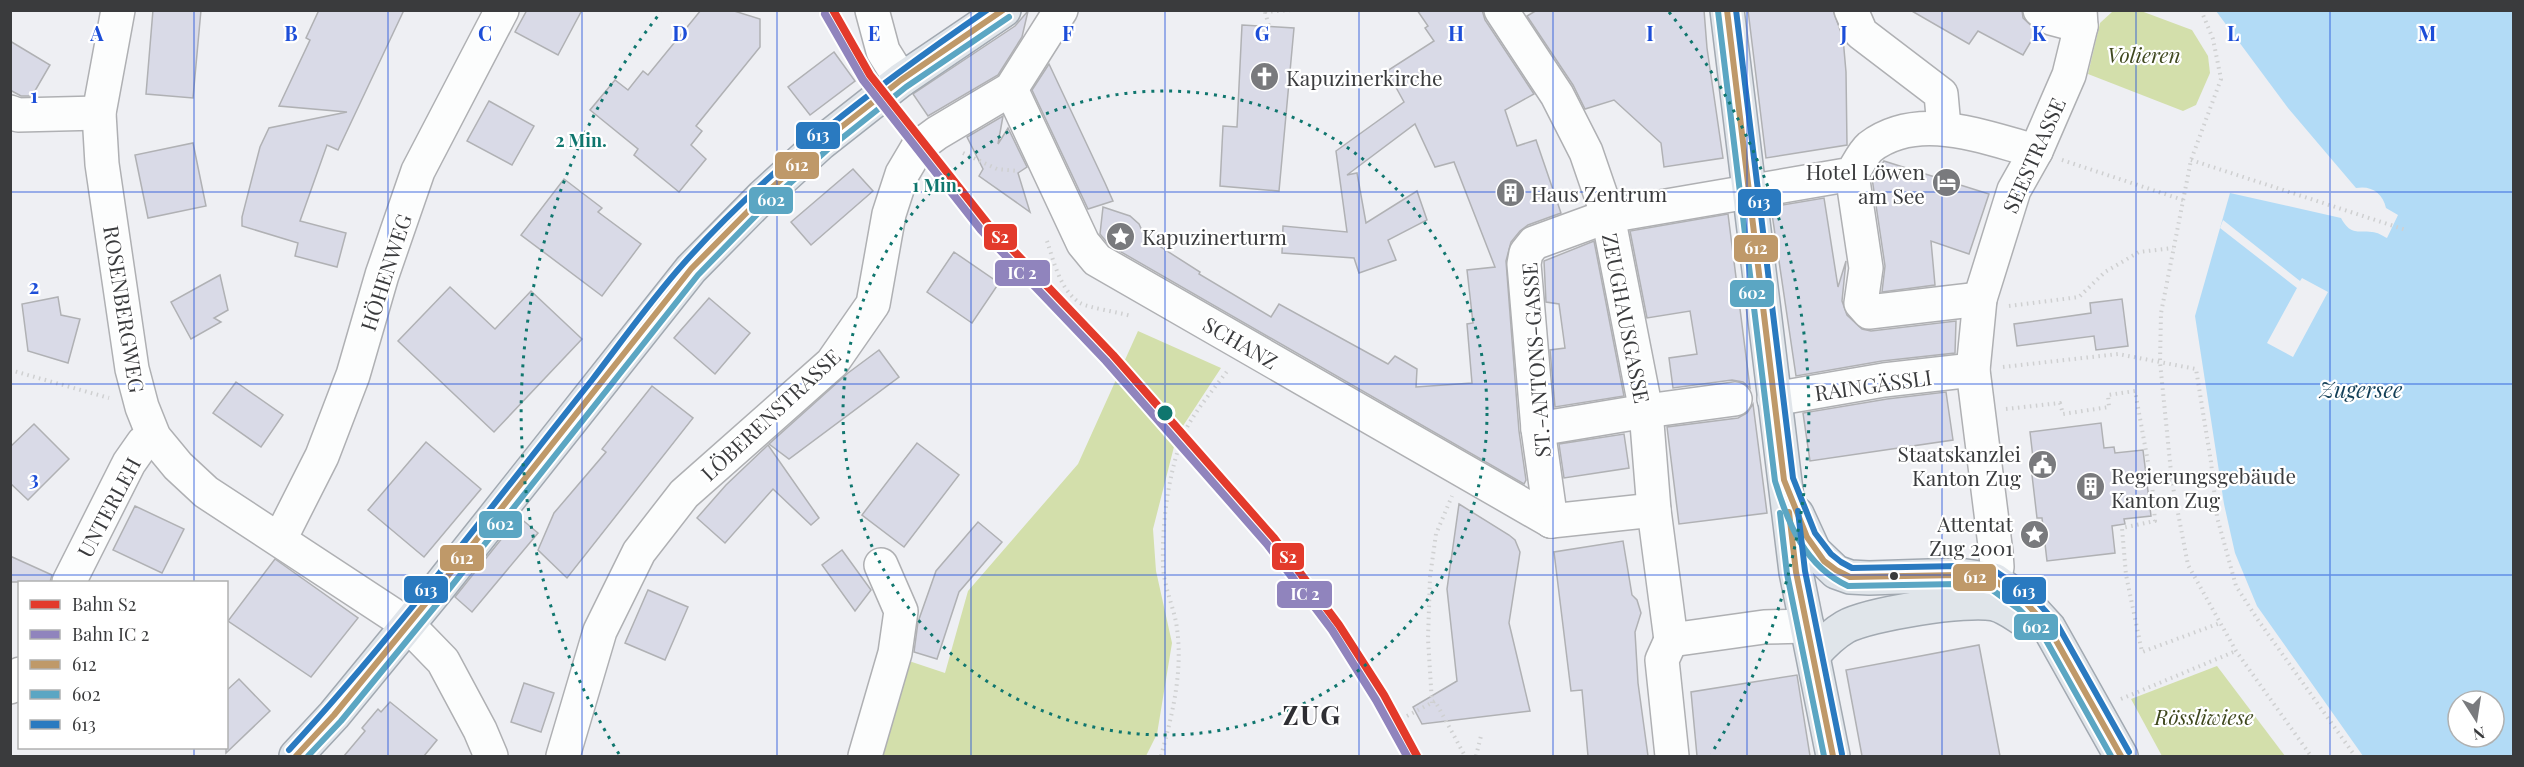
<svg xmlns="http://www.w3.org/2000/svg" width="2524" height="767" font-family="'Playfair Display',serif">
<rect width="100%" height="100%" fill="#eeeff3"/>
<!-- green -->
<g fill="#d3dfab">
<polygon points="2128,11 2141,11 2192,30 2208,56 2210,73 2196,105 2183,111 2088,74 2100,23 2112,12"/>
<polygon points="1138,331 1221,368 1177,435 1153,529 1156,571 1172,643 1157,734 1146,756 866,756 894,656 945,673 968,591 1078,464"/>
<polygon points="2217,666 2285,756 2162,756 2131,699"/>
</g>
<!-- water -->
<path fill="#b2dbf6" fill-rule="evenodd" d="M 2216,11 L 2513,11 L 2513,756 L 2363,756 L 2257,606 L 2235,553 L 2224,504 L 2195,316 L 2230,193 L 2341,218 C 2351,236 2357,230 2372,232 C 2377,232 2383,236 2387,238 L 2398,215 L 2386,208 C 2383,193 2371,185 2356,188 L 2288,108 ZM 2458,701 L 2494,701 L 2494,737 L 2458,737 Z"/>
<!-- pier -->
<polygon fill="#eeeff3" points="2223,220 2300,281 2302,278 2328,292 2293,357 2267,343 2297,288 2220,228"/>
<!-- building -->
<g fill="#d9dae7" stroke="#b0b1b4" stroke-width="1.5">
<polygon points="153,10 201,10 193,98 146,94"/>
<polygon points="319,10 404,10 338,150 327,145 300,221 346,233 337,267 295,256 298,243 242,226 242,217 260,147 269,128 347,112 279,106 310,40 306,38"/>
<polygon points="527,10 582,10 558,55 515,32"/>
<polygon points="701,10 731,10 760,19 760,47 696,126 702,131 691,145 706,159 679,192 634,155 638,149 590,110 615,80 628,90 643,71 648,75"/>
<polygon points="1417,10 1482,10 1485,20 1534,94 1505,110 1517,146 1536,140 1561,213 1528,225 1520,231 1511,242 1506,261 1519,431 1526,480 1524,484 1109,245 1100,234 1103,207 1130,216 1139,224 1145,237 1200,272 1199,274 1271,317 1279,304 1388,364 1395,356 1417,369 1416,387 1472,383 1467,324 1473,323 1467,270 1495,267 1454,162 1435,167 1415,124 1347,175 1357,173 1366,223 1417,191 1427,220 1388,240 1396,260 1359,273 1354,258 1282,253 1283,226 1347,232 1336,151 1404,102 1387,71 1434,41 1425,28 1428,26"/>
<polygon points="1537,10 1704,10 1707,48 1723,158 1664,167 1661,143 1614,100 1585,109 1573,85 1527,16"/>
<polygon points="1748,10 1833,10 1843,38 1846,72 1847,145 1766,158"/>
<polygon points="1910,10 2022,10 2023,18 2037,31 2023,55 1978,31 1969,44"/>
<polygon points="1028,11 1022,37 998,75 928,116 913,94 1015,26"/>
<polygon points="1242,25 1294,28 1279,191 1220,186 1223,126 1237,127"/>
<polygon points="10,41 50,65 32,96 21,96 10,90"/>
<polygon points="834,52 855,81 810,115 788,87"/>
<polygon points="1049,64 1105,183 1113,201 1088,209 1032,90"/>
<polygon points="489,101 534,126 512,165 467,141"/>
<polygon points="1003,116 998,144 1008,128 1027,167 1018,173 1030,212 979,176 983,169 967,137"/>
<polygon points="193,143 206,206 148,218 135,155"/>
<polygon points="1884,161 1989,194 1969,254 1931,241 1935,285 1882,292 1885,266 1872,178"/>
<polygon points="853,169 873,191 811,245 791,222"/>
<polygon points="564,179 602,208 598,212 641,244 602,296 521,235"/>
<polygon points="1824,198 1838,287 1846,261 1842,301 1847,315 1862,329 1871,331 1956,321 1955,353 1882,361 1796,376 1771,207"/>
<polygon points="1728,214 1750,388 1743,382 1732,380 1673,388 1669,358 1697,354 1690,311 1647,318 1630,231"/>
<polygon points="1594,241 1624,396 1555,407 1550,350 1565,348 1559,304 1546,302 1544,261"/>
<polygon points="954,252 999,283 972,323 927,292"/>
<polygon points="220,275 228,310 214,318 221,322 191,339 171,302"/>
<polygon points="450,287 495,329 531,291 582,339 494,432 398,341"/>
<polygon points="58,297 61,315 80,319 68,363 28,351 22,304"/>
<polygon points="709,298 750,333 715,374 674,338"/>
<polygon points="2122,299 2128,346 2096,350 2094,336 2017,346 2014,324 2091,313 2090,303"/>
<polygon points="879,350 899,377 789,459 769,444 848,373"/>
<polygon points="236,382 283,415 261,447 213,413"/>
<polygon points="652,386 693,418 567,578 538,550 554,513 606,452 602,449"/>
<polygon points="1946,392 1953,440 1810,461 1803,413 1887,399"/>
<polygon points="1753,404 1767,513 1679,524 1667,427 1738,418 1747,413"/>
<polygon points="2101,423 2104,448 2114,447 2115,453 2143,450 2151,516 2124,519 2125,524 2112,526 2115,553 2047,561 2042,518 2037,518 2032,475 2035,475 2030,432"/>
<polygon points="34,424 69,459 28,500 10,483 10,447"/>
<polygon points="1624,434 1629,468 1564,478 1559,444"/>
<polygon points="426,442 481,489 424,557 368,510"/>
<polygon points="917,443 959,475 904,547 862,515"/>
<polygon points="768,445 819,518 811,525 773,489 725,543 697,518 726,485"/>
<polygon points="1459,504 1509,535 1515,540 1520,552 1509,623 1530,711 1422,724 1413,707 1457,681 1447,589"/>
<polygon points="135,506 184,529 162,573 113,550"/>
<polygon points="519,517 538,533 472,612 455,597"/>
<polygon points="978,522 1002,542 959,592 937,659 914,652 918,622 936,571"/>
<polygon points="1623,541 1632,595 1637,600 1641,613 1635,632 1638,683 1648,756 1588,756 1582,690 1571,691 1554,552"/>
<polygon points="842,550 871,590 855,611 822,565"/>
<polygon points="10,556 52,575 50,582 10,582"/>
<polygon points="275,559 358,618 311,677 228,621"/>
<polygon points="648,590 688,607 665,660 625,643"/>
<polygon points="1979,645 2000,756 1862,756 1846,670"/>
<polygon points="1797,675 1810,756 1697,756 1691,692"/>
<polygon points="239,679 270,711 226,753 226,691"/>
<polygon points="524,683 554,693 541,732 511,722"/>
<polygon points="390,702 437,740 424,756 344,756 365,731 362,728 378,709 381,712"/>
</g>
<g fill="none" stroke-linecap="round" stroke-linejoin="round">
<defs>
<g id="minor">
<polyline points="118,10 99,113 102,164 132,369 142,407 154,437 178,466 206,492 407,624 443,661 480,730 491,756"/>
<polyline points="872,10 883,51 901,80"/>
<polyline points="1501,10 1557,95 1586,152 1608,216 1646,411 1654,510 1671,640"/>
<polyline points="1851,10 1861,33 1941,94 1944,127"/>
<polyline points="2040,10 2051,18 2081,26"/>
<polyline points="1011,89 1083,243 1097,260 1551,521"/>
<polyline points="10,112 18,115 99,113"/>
<polyline points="1852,174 1866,268 1861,303 1869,312 1980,299"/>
<polyline points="1774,399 1884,380 1973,370"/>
<polyline points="1538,429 1646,411 1735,399"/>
<path d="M 1551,521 L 1538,429 L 1524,264 L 1526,253 L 1534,243 L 1608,216 L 1852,174 C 1857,166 1863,153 1870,147 C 1919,110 1984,138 2036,151"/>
<polyline points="1551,521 1654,510"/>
<polyline points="280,539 322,456 353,375 382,275 418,171 502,10"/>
<polyline points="1994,580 1997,567 1996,553 1973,370 1980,299 2014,190 2036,151 2069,75 2081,26 2080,10"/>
<polyline points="69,582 129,463 143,443 154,437"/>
<polyline points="1671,640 1764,627 1807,626"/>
<polyline points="1671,640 1662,660 1672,756"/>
<polyline points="10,687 20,674"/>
<polyline points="563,756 600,631 639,552 684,494 832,363 873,304 889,214 902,174 918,147 937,133 1011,89 1061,10"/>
<polyline points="865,756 895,653 901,611 881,565"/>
</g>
<g id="major">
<polyline points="1727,10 1796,572 1833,756"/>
<polyline points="1797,514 1814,551 1836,572 1850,577 1869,578 1959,575 1994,580 2026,603 2049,628 2121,756"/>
<path d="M 1814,654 C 1823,644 1833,634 1845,627 C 1869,614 1967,598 1994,604 C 2005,606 2017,616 2026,621"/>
<polyline points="296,756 334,715 439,587 691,269 763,196 821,143 901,80 1004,10"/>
</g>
</defs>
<!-- minor casing -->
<use href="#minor" stroke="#afb0b3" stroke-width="36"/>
<!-- major casing -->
<use href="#major" stroke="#a2a9b1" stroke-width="36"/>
<!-- path -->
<g stroke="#cfd0d1" stroke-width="4" stroke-dasharray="1.5 4.5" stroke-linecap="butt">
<polyline points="2201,10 2213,39 2221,79 2191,160 2161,313 2160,362 2172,482 2188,565 2236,651 2311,756"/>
<polyline points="1265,12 1291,10"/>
<polyline points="1265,12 1269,26"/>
<polyline points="963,153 997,169 1018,171"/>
<polyline points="2062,160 2183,200"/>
<polyline points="2191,160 2406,230"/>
<path d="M 1047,241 C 1054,262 1060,290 1080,303 C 1089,308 1118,312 1131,316"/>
<polyline points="2009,306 2079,297 2105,272 2139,252 2173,248"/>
<polyline points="2003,367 2118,354 2196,369 2211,462 2217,517 2236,586 2258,620 2355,756"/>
<polyline points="10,370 109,398"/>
<polyline points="2006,409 2060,403 2063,414 2109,407 2108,395 2135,391 2152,484 2172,482"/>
<polyline points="2152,484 2155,521 2122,528 2126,575 2142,652 2220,623"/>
<polyline points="2121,699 2236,651"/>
<polyline points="1432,703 1428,639 1430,577 1436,534 1452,496"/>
<polyline points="1407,716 1435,701 1465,756"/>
<path d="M 1161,756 C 1173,712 1184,668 1176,622 C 1172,603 1163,583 1163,564 C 1162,522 1168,477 1182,438 C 1191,415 1214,389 1228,370"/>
<polyline points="1476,756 1481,736"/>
</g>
<!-- minor -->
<use href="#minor" stroke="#fcfdfd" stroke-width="33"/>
<!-- major -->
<use href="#major" stroke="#e0e5ea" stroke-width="33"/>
<defs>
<g id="bus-1">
<polyline points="1727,10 1784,480 1807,537 1824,561 1836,570 1850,577 1959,575 1994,580 2026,603 2049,628 2121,756"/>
<polyline points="1789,512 1796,572 1833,756"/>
<polyline points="296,756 334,715 439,587 691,269 763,196 821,143 901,80 1003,10"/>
</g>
<g id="bus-2">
<path d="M 1718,11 L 1775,481 C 1788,524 1805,566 1848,586 L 1958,584 L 1991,589 L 2020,610 L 2042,633 L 2111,756"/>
<polyline points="1780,513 1787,574 1824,756"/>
<polyline points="308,756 341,721 446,593 698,275 769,202 827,150 906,87 1009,17"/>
</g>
<g id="bus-3">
<polyline points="1736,10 1793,478 1815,533 1831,554 1841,562 1852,568 1960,566 1995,571 2032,596 2057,624 2129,752"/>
<polyline points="1798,511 1805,571 1842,754"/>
<path d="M 289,750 C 397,633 493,504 592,380 C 622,341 651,300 684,263 C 772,164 878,85 987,10"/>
</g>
</defs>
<!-- bus-1 casing -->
<use href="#bus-1" stroke="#fff" stroke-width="10"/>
<!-- bus-2 casing -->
<use href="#bus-2" stroke="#fff" stroke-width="10"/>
<!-- bus-3 casing -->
<use href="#bus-3" stroke="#fff" stroke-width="10"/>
<!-- bus-1 -->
<use href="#bus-1" stroke="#bf9969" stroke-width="6"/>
<!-- bus-2 -->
<use href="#bus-2" stroke="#5ba6c3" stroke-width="6"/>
<!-- bus-3 -->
<use href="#bus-3" stroke="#2a7ac0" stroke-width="6"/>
<defs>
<polyline id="rail-1" points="833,10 870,75 988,224 1113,355 1274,538 1339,625 1384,695 1417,756"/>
<polyline id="rail-2" points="825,14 863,80 981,230 1106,361 1267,544 1332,630 1376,700 1407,756"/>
</defs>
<!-- rail-1 casing -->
<use href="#rail-1" stroke="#fff" stroke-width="12"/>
<!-- rail-2 casing -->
<use href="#rail-2" stroke="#fff" stroke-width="12"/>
<!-- rail-1 -->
<use href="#rail-1" stroke="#e33a2b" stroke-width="8"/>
<!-- rail-2 -->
<use href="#rail-2" stroke="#9084bd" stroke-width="8"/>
</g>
<!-- grid -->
<path fill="none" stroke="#1d4ed8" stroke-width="1.5" stroke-opacity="0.55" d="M 194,10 L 194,582M 388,10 L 388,756M 582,10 L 582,756M 777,10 L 777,756M 971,10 L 971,756M 1165,10 L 1165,756M 1359,10 L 1359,756M 1553,10 L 1553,756M 1747,10 L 1747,756M 1942,10 L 1942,756M 2136,10 L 2136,756M 2330,10 L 2330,756M 10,192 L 2514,192M 10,384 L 2514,384M 10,575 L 2514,575M 194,748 L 194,756"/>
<!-- distance rings -->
<g fill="none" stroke="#0f766e" stroke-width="3" stroke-dasharray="3 6">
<circle cx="1165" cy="413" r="322"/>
<path d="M619 754A644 644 0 0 1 661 12M1669 12A644 644 0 0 1 1711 754"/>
</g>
<!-- icons -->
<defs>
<symbol id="church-disc" viewBox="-11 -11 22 22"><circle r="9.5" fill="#797a7d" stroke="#fff"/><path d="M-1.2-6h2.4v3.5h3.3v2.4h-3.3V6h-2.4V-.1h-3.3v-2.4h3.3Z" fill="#fff"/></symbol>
<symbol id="hotel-disc" viewBox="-11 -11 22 22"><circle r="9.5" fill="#797a7d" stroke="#fff"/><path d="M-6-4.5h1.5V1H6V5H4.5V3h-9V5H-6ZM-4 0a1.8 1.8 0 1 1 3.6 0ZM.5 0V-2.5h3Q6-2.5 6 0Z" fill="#fff"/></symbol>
<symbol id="building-disc" viewBox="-11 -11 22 22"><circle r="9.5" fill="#797a7d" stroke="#fff"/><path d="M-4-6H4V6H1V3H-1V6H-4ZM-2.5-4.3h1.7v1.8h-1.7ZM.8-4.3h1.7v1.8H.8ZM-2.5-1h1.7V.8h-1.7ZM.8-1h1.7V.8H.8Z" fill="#fff"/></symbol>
<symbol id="sight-disc" viewBox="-11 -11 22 22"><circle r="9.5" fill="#797a7d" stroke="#fff"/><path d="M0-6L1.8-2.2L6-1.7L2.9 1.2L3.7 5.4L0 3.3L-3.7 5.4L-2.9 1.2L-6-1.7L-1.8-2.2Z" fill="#fff"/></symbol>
<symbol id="civic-disc" viewBox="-11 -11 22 22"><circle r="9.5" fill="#797a7d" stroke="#fff"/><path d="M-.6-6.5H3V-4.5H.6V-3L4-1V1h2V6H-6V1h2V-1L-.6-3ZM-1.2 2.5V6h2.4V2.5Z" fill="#fff"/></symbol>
</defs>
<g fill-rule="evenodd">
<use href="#church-disc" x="1248" y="60" width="33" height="33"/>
<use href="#hotel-disc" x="1930" y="166" width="33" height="33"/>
<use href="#building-disc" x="1494" y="176" width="33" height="33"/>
<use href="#sight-disc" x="1104" y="220" width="33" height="33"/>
<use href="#civic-disc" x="2026" y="448" width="33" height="33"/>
<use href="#building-disc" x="2074" y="470" width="33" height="33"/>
<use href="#sight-disc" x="2018" y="518" width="33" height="33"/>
</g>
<!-- markers -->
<circle fill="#3a3b3d" stroke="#fff" stroke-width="2" cx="1894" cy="576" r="5"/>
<g text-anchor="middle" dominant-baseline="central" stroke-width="4.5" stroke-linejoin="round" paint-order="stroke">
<!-- park labels -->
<g font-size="21" font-style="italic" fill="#3f481e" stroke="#fff">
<text x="2144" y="54">Volieren</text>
<text x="2204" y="716">Rössliwiese</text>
</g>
<!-- poi labels -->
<g font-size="21" fill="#3a3b3d" stroke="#fff" text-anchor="start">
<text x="1286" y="77">Kapuzinerkirche</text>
<text x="1925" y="171" text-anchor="end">Hotel Löwen<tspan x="1925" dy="24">am See</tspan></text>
<text x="1531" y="193">Haus Zentrum</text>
<text x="1142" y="236">Kapuzinerturm</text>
<text x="2021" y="453" text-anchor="end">Staatskanzlei<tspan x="2021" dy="24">Kanton Zug</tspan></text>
<text x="2111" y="475">Regierungsgebäude<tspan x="2111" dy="24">Kanton Zug</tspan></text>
<text x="2013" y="523" text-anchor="end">Attentat<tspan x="2013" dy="24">Zug 2001</tspan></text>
</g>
<!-- street labels -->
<g font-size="21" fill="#3a3b3d" stroke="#fff">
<text transform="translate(2033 155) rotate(-66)">SEESTRASSE</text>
<text transform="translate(385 272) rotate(-72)">HÖHENWEG</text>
<text transform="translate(125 309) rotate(81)">ROSENBERGWEG</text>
<text transform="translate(1627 318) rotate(79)">ZEUGHAUSGASSE</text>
<text transform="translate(1241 342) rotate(30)">SCHANZ</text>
<text transform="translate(1535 360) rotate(-94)">ST.-ANTONS-GASSE</text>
<text transform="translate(1873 384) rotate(-8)">RAINGÄSSLI</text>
<text transform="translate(770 414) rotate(-43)">LÖBERENSTRASSE</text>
<text transform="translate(108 507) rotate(-62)">UNTERLEH</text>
</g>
<!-- water labels -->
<g font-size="22" font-style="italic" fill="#113e56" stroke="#fff">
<text x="2361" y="389">Zugersee</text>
</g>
<!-- district labels -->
<g font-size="27" font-weight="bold" letter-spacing="1.5" fill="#2e2e33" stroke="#fff">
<text x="1312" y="714">ZUG</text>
</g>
</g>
<g font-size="20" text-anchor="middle" font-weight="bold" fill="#1d4ed8" stroke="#fff" stroke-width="4.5" stroke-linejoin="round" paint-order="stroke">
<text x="97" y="41">A</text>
<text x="291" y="41">B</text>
<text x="485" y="41">C</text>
<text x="680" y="41">D</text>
<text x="874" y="41">E</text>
<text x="1068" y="41">F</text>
<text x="1262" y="41">G</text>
<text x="1456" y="41">H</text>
<text x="1650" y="41">I</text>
<text x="1844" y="41">J</text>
<text x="2039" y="41">K</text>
<text x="2233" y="41">L</text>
<text x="2427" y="41">M</text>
<text x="34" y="103">1</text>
<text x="34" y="294">2</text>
<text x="34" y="486">3</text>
</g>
<circle cx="1165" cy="413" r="9" fill="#0f766e" stroke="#fff" stroke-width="3"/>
<g font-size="18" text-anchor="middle" font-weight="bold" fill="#0f766e" stroke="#fff" stroke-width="4.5" stroke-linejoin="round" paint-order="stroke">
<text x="581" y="147">2 Min.</text>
<text x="937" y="192">1 Min.</text>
</g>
<g stroke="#fff" stroke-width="2">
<rect x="795" y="121" width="46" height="29" rx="6" fill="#2a7ac0"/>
<rect x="774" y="151" width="46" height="29" rx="6" fill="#bf9969"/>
<rect x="748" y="186" width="46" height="29" rx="6" fill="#5ba6c3"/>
<rect x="1737" y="188" width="45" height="29" rx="6" fill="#2a7ac0"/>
<rect x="983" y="223" width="35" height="28" rx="6" fill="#e33a2b"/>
<rect x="1733" y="234" width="46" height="29" rx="6" fill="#bf9969"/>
<rect x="994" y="259" width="57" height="28" rx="6" fill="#9084bd"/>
<rect x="1729" y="279" width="46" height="29" rx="6" fill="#5ba6c3"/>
<rect x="478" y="510" width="45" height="29" rx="6" fill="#5ba6c3"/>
<rect x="1271" y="542" width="34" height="29" rx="6" fill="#e33a2b"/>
<rect x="439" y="544" width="46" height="28" rx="6" fill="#bf9969"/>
<rect x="1952" y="563" width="45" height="29" rx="6" fill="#bf9969"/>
<rect x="403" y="575" width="46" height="29" rx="6" fill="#2a7ac0"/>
<rect x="2001" y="576" width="46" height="29" rx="6" fill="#2a7ac0"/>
<rect x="1276" y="580" width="57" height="29" rx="6" fill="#9084bd"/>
<rect x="2013" y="613" width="46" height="28" rx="6" fill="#5ba6c3"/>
</g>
<g font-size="16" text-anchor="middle" font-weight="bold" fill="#fff">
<text x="818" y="141">613</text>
<text x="797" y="171">612</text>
<text x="771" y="206">602</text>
<text x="1759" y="208">613</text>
<text x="1000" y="243">S2</text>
<text x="1756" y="254">612</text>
<text x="1022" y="279">IC 2</text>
<text x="1752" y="299">602</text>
<text x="500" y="530">602</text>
<text x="1288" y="563">S2</text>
<text x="462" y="564">612</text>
<text x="1975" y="583">612</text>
<text x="426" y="596">613</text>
<text x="2024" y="597">613</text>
<text x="1305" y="600">IC 2</text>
<text x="2036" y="633">602</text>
</g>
<!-- border -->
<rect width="2524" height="767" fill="none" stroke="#3a3b3d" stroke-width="24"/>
<!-- legend -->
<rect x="18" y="581" width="210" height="168" fill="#ffffff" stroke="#b0b1b1" stroke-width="1.5"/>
<rect x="30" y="600" width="30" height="9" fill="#e33a2b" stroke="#b0b1b1" stroke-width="1.5"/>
<text x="72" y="611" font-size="18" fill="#3a3b3d">Bahn S2</text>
<rect x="30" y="630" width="30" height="9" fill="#9084bd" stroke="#b0b1b1" stroke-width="1.5"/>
<text x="72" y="641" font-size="18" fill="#3a3b3d">Bahn IC 2</text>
<rect x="30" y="660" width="30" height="9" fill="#bf9969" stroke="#b0b1b1" stroke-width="1.5"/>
<text x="72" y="671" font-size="18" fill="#3a3b3d">612</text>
<rect x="30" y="690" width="30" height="9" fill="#5ba6c3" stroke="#b0b1b1" stroke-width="1.5"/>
<text x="72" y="701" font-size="18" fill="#3a3b3d">602</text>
<rect x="30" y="720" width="30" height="9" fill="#2a7ac0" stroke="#b0b1b1" stroke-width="1.5"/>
<text x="72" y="731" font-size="18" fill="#3a3b3d">613</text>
<!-- north arrow -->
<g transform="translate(2476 719) rotate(168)"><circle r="28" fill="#ffffff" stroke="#b0b1b1" stroke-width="1.5"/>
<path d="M0-4.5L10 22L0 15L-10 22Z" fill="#797a7d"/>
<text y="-9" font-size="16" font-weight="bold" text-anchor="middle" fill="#3a3b3d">N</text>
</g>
</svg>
